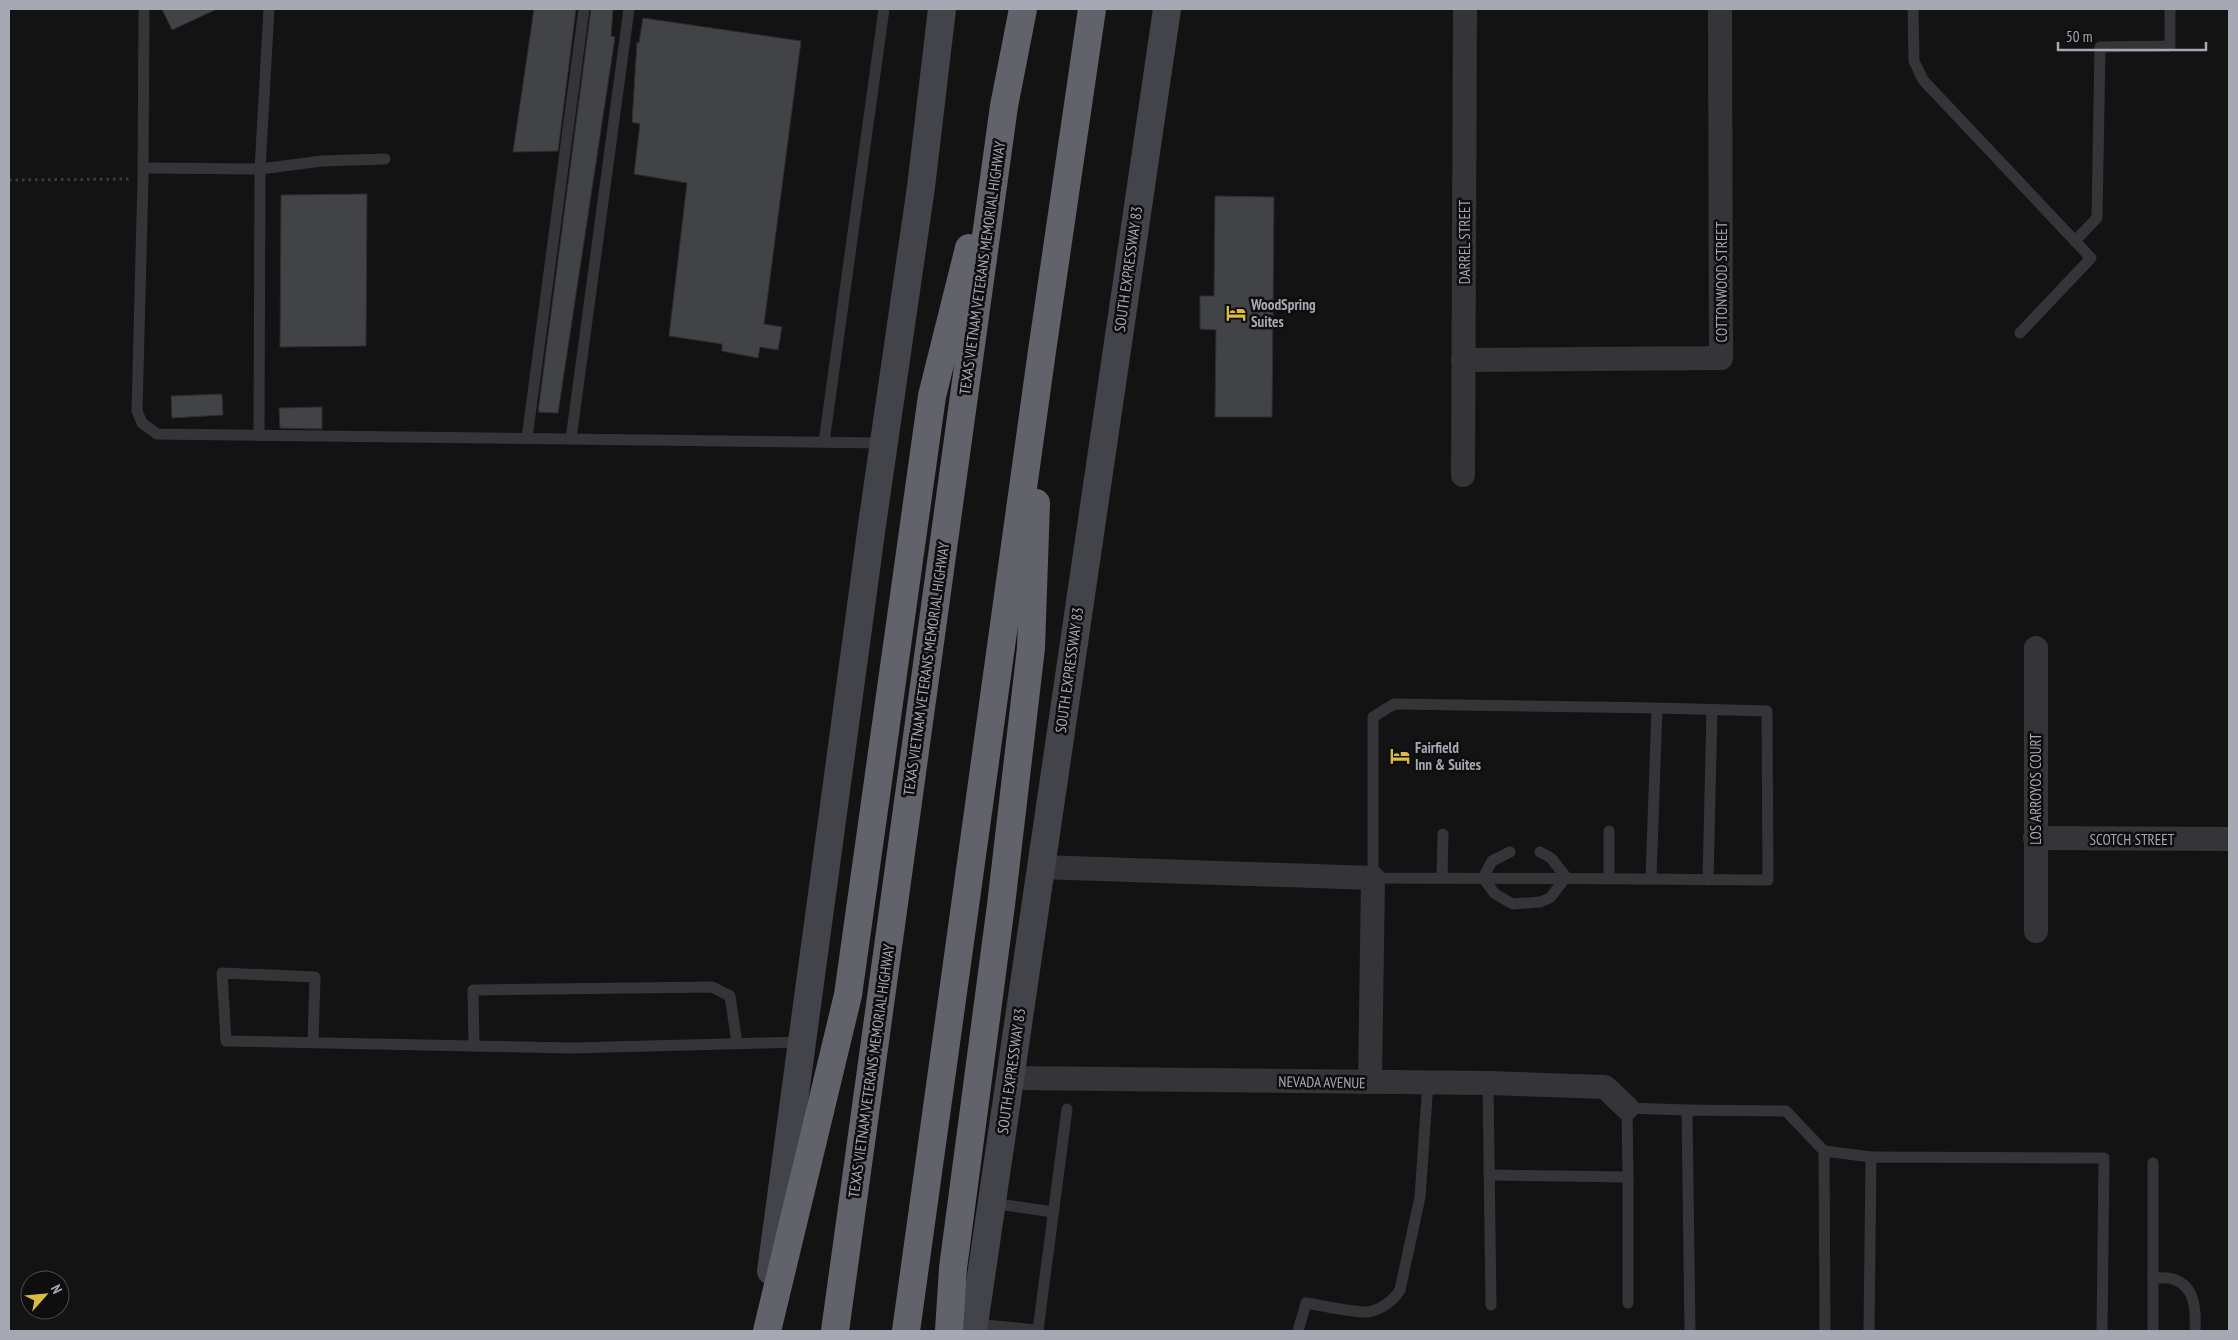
<svg xmlns="http://www.w3.org/2000/svg" width="2238" height="1340" font-family="'PT Sans Narrow',sans-serif">
<rect width="100%" height="100%" fill="#131314"/>
<!-- building -->
<g fill="#424347" stroke="#2e2d30">
<polygon points="162,9 217,9 172,30"/>
<polygon points="534,9 576,9 558,151 513,152"/>
<polygon points="591,9 613,9 611,36 615,37 558,413 538,412"/>
<polygon points="643,18 801,41 764,324 782,327 778,350 760,347 758,358 722,351 722,344 669,336 687,183 634,174 640,124 632,122 637,42 639,43"/>
<polygon points="367,194 366,346 280,347 281,195"/>
<polygon points="1215,196 1274,197 1272,417 1215,417 1216,330 1200,329 1200,296 1214,296"/>
<polygon points="222,394 223,415 172,418 171,396"/>
<polygon points="322,407 322,429 280,428 279,408"/>
</g>
<g fill="none" stroke-linecap="round" stroke-linejoin="round">
<!-- path -->
<polyline stroke="#3b3c40" stroke-width="3" stroke-dasharray="2.5 4" stroke-linecap="butt" points="9,180 130,179"/>
<!-- lane -->
<g stroke="#353539" stroke-width="11">
<polyline points="144,9 143,179 137,411 142,423 157,434 884,443"/>
<polyline points="1913,9 1914,61 1923,80 2091,258 2020,333"/>
<polyline points="143,168 260,169 322,161 385,159"/>
<polyline points="2075,241 2097,218 2100,47 2170,46 2170,9"/>
<polyline points="259,435 260,169 269,9"/>
<polyline points="527,438 584,9"/>
<polyline points="571,439 629,9"/>
<polyline points="824,442 884,9"/>
<polyline points="1609,831 1609,877"/>
<polyline points="1510,852 1492,861 1483,878 1495,894 1513,904 1540,902 1550,898 1566,877 1551,858 1540,852"/>
<polyline points="1442,878 1443,834"/>
<path d="M 1651,879 L 1657,708 L 1394,704 L 1373,717 L 1373,878 C 1505,878 1636,879 1768,880 L 1767,711 L 1657,708"/>
<polyline points="1708,880 1712,710"/>
<polyline points="313,1043 315,977 222,973 226,1041 572,1048 803,1042"/>
<polyline points="474,1046 473,990 712,987 730,996 737,1043"/>
<polyline points="1488,1083 1491,1305"/>
<polyline points="1824,1151 1825,1331"/>
<polyline points="1489,1175 1628,1177 1628,1303"/>
<polyline points="1628,1177 1627,1108 1687,1110"/>
<polyline points="991,1203 1053,1212"/>
<path d="M 2153,1278 C 2159,1278 2168,1277 2173,1279 C 2196,1286 2196,1312 2195,1331"/>
<polyline points="974,1324 1038,1330 1067,1109"/>
<path d="M 1298,1331 L 1306,1303 C 1320,1305 1355,1313 1368,1312 C 1381,1310 1394,1300 1400,1290 L 1420,1197 L 1428,1083"/>
<polyline points="1690,1331 1687,1110 1786,1111 1824,1151 1871,1157"/>
<polyline points="1869,1331 1871,1157 2104,1158 2102,1331"/>
<polyline points="2153,1331 2153,1163"/>
</g>
<!-- street -->
<g stroke="#353539" stroke-width="24">
<polyline points="1463,360 1721,358 1720,9"/>
<polyline points="1463,475 1465,9"/>
<polyline points="2035,838 2229,839"/>
<polyline points="1040,867 1373,878 1370,1082"/>
<polyline points="2036,931 2036,648"/>
<polyline points="1009,1078 1488,1083 1605,1087 1627,1108"/>
</g>
<!-- secondary -->
<g stroke="#434449" stroke-width="28">
<polyline points="771,1271 872,525 921,187 942,9"/>
<polyline points="973,1331 1167,9"/>
</g>
<!-- highway -->
<g stroke="#61626a" stroke-width="28">
<polyline points="767,1331 848,995 932,396 969,248"/>
<polyline points="835,1331 1004,106 1023,9"/>
<polyline points="906,1331 1042,351 1092,9"/>
<polyline points="949,1331 953,1268 1001,905 1031,648 1036,503"/>
</g>
</g>
<!-- icons -->
<defs>
<symbol id="hotel-bare" viewBox="-9 -9 18 18"><path d="M-6-4.5h1.5V1H6V5H4.5V3h-9V5H-6ZM-4 0a1.8 1.8 0 1 1 3.6 0ZM.5 0V-2.5h3Q6-2.5 6 0Z" fill="#ddbb42" stroke="#0e0e0f" stroke-width="2.5" paint-order="stroke"/></symbol>
</defs>
<g fill-rule="evenodd">
<use href="#hotel-bare" x="1222" y="299" width="28" height="28"/>
<use href="#hotel-bare" x="1386" y="742" width="28" height="28"/>
</g>
<g text-anchor="middle" dominant-baseline="central" stroke-width="5" stroke-linejoin="round" paint-order="stroke">
<!-- street labels -->
<g font-size="15" fill="#a6a9b3" stroke="#0e0e0f">
<text transform="translate(1464 242) rotate(-90)">DARREL STREET</text>
<text transform="translate(982 268) rotate(-82)">TEXAS VIETNAM VETERANS MEMORIAL HIGHWAY</text>
<text transform="translate(1128 269) rotate(-82)">SOUTH EXPRESSWAY 83</text>
<text transform="translate(1721 282) rotate(-90)">COTTONWOOD STREET</text>
<text transform="translate(926 669) rotate(-82)">TEXAS VIETNAM VETERANS MEMORIAL HIGHWAY</text>
<text transform="translate(1069 670) rotate(-82)">SOUTH EXPRESSWAY 83</text>
<text transform="translate(2035 789) rotate(-90)">LOS ARROYOS COURT</text>
<text x="2132" y="839">SCOTCH STREET</text>
<text transform="translate(871 1071) rotate(-82)">TEXAS VIETNAM VETERANS MEMORIAL HIGHWAY</text>
<text transform="translate(1011 1071) rotate(-82)">SOUTH EXPRESSWAY 83</text>
<text transform="translate(1322 1082) rotate(1)">NEVADA AVENUE</text>
</g>
<!-- poi labels -->
<g font-size="15" font-weight="bold" fill="#a6a9b3" stroke="#0e0e0f" text-anchor="start">
<text x="1251" y="304">WoodSpring<tspan x="1251" dy="17">Suites</tspan></text>
<text x="1415" y="747">Fairfield<tspan x="1415" dy="17">Inn &amp; Suites</tspan></text>
</g>
</g>
<!-- border -->
<rect width="2238" height="1340" fill="none" stroke="#a6a9b3" stroke-width="20"/>
<!-- north arrow -->
<g transform="translate(45 1295) rotate(63)"><circle r="24" fill="#0e0e0f" stroke="#4b4c51"/>
<path d="M0-4L9 19L0 12L-9 19Z" fill="#ddbb42"/>
<text y="-8" font-size="14" font-weight="bold" text-anchor="middle" fill="#a6a9b3">N</text>
</g>
<!-- scale -->
<path d="M2058 42v8h148v-8" fill="none" stroke="#a6a9b3" stroke-width="2.5"/>
<text x="2066" y="42" font-size="15" fill="#a6a9b3" stroke="#0e0e0f" stroke-width="4" paint-order="stroke">50 m</text>
</svg>
